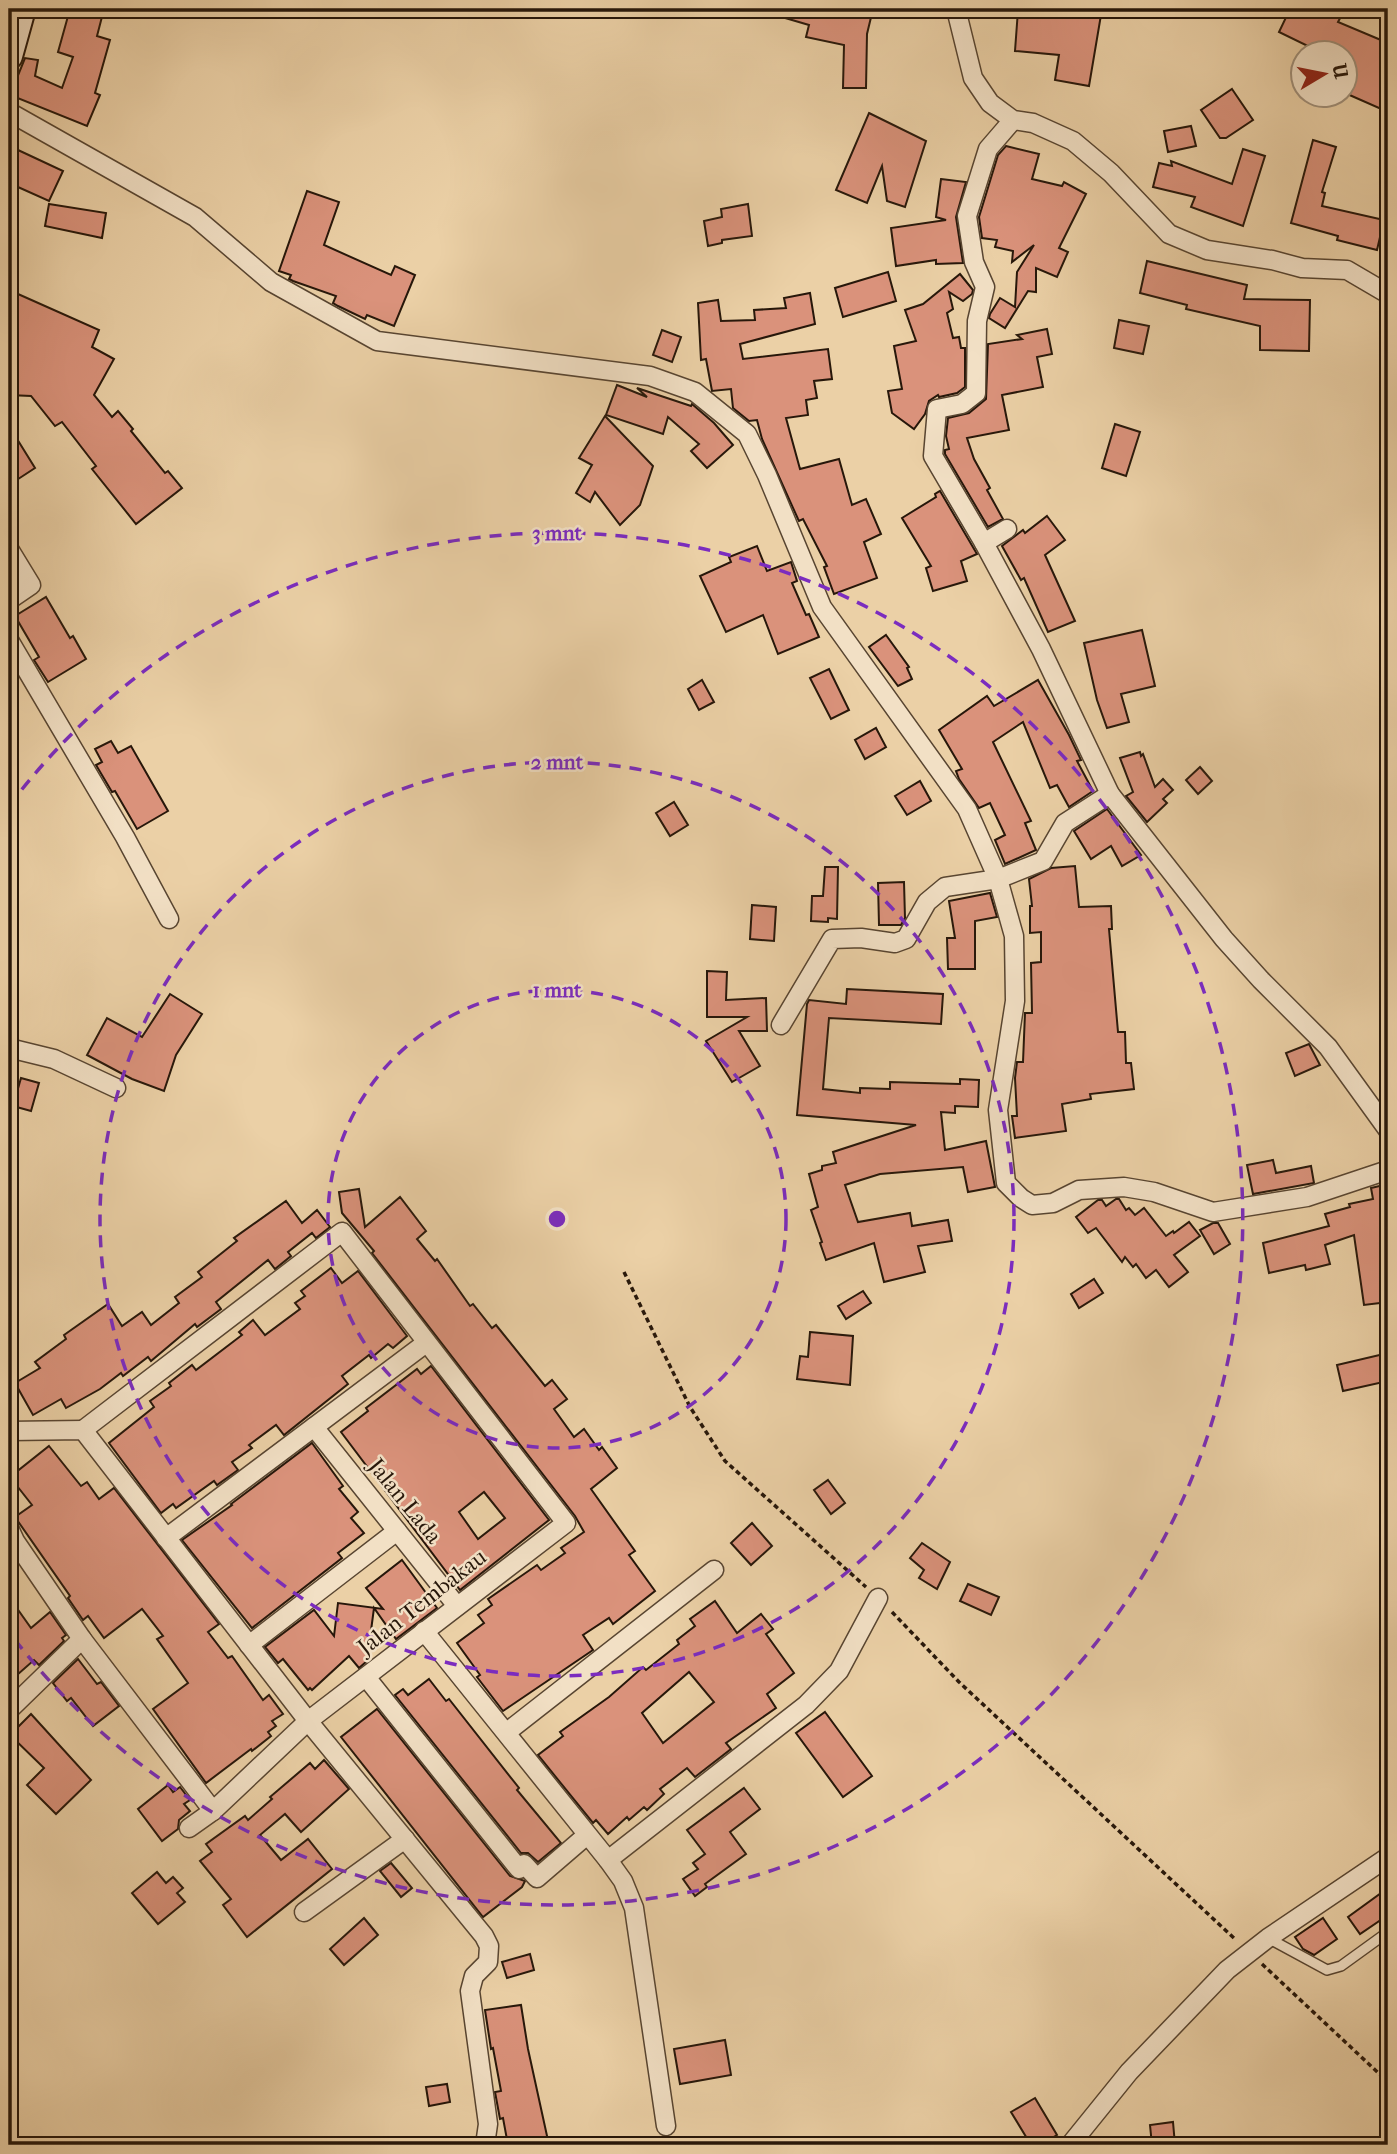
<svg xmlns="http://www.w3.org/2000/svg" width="1397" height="2154" font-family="'IM FELL French Canon',serif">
<rect width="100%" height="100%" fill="#ebd0a6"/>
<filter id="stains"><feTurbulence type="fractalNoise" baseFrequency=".00286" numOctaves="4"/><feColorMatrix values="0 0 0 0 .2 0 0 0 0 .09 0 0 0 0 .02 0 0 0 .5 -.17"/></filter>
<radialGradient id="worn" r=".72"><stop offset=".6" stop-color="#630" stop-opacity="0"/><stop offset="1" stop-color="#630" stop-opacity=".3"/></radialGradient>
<!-- building -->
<g fill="#da927b" stroke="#27170a" stroke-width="2" fill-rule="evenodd">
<polygon points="70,9 104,9 97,36 110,40 95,93 100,95 87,126 10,95 25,58 38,60 35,76 62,88 73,57 58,52"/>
<polygon points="768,9 873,9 867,34 866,88 843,88 844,45 806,37 809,25 768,13"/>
<polygon points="1048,9 1102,9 1089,86 1055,80 1059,55 1015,51 1018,10 1048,12"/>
<polygon points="1290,9 1345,9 1338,22 1388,43 1388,112 1345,93 1345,52 1320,52 1279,32"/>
<polygon points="1232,89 1253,120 1226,138 1220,138 1201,110"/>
<polygon points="869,113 926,141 905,207 887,201 882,166 867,203 836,190"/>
<polygon points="1191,126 1196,146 1168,152 1164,131"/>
<polygon points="1313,140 1336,147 1322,192 1325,193 1322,206 1384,220 1377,250 1337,240 1338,236 1291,223"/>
<polygon points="1006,146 1039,154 1032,179 1062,186 1064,182 1086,194 1059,248 1068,252 1057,277 1036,268 1036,292 1028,291 1005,328 989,318 990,314 1000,298 1015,307 1017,272 1034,245 1012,262 1013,251 995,247 997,240 982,238 979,217 998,155"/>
<polygon points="1243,149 1265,156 1243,226 1191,207 1195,197 1153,187 1159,163 1172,166 1171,161 1232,184"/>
<polygon points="18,150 63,171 49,201 9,183 9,171"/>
<polygon points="941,179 966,182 956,217 963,263 936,264 936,260 896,266 891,228 946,220 936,217"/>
<polygon points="307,191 339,202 324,245 391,275 395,266 415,275 394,326 367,315 365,319 338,306 333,303 336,296 293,281 289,279 291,275 279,271"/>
<polygon points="49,204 106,213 102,238 45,226"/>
<polygon points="748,204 752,236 722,240 722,243 708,246 704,221 722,217 721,209"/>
<polygon points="1147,261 1247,285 1244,299 1310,300 1309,351 1260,350 1260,326 1186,309 1187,305 1140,293"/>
<polygon points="888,272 896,301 843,317 835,288"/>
<polygon points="960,274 973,290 972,294 963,301 949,292 953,309 947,313 953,338 959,337 961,348 965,348 965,387 957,393 939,397 938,395 929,401 925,414 914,429 892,413 888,391 902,389 894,346 916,341 905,310 923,304"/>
<polygon points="9,290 99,330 92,347 114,359 94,395 112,417 118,411 133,429 131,431 165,473 168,471 182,488 136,524 92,469 96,466 62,422 55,426 31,396 9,395"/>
<polygon points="810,293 815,324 740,344 743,359 828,349 832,379 814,381 817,398 806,400 808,415 786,418 800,469 839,459 852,505 866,499 881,534 864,542 877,578 834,594 824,567 827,566 803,519 799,521 798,519 762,439 757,420 749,421 733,408 731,389 712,391 706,359 701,360 698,303 718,300 721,321 755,320 754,310 786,308 784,298"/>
<polygon points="1119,320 1149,326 1143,354 1114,348"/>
<polygon points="1047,329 1052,354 1037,357 1043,387 1002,395 1009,430 967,438 974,459 990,488 987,490 1003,519 988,527 945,454 945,450 949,449 946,436 948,418 969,413 986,399 988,344 1022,339 1017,335"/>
<polygon points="662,330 681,337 672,362 653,355"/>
<polygon points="617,385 647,397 637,388 691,406 692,404 714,423 733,445 707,468 691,451 699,444 668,417 663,434 606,415"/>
<polygon points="605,416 653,466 640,505 620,525 595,492 590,502 576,493 592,465 579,458"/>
<polygon points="1115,424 1140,432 1126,476 1102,468"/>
<polygon points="9,426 35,468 9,485"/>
<polygon points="940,491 977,554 961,561 967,581 933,591 926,568 931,566 902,518 936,497 935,494"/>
<polygon points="1047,516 1065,540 1045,555 1075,621 1048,632 1024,578 1021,580 1002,546 1023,530 1025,533"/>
<polygon points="757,546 767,571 791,562 797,581 792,583 806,615 809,614 819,637 778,654 763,615 726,632 700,576 731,562 729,557"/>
<polygon points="46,597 70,638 73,636 86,659 48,682 34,660 39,657 15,616"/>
<polygon points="1142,630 1155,686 1121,694 1129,722 1107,728 1097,700 1084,643"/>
<polygon points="886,635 909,667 907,668 912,679 898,686 869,647"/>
<polygon points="829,669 849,710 831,719 810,678"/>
<polygon points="702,680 714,702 699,710 688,689"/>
<polygon points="1038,680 1069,735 1081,760 1077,761 1093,791 1069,807 1057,785 1050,788 1023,722 993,742 1031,821 1025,823 1036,850 1005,864 995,840 1005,835 990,803 979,808 959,779 956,771 962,769 939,730 987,696 994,706"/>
<polygon points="876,728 886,747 865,759 855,740"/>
<polygon points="111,741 118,753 131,746 168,811 137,829 115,791 112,792 96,765 102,762 95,749"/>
<polygon points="1140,752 1141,756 1143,754 1155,787 1163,779 1173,790 1163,799 1167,803 1147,822 1126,796 1133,792 1120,758"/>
<polygon points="1200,767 1212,781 1198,794 1186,780"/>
<polygon points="920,781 931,801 907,815 895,796"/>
<polygon points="674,802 688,825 670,836 656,813"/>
<polygon points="1107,809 1141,855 1122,866 1111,846 1091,859 1074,831"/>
<polygon points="1075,866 1079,907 1111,906 1112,929 1109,929 1118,1032 1125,1032 1126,1063 1131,1063 1134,1089 1090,1094 1091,1099 1062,1104 1066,1131 1015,1138 1012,1116 1017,1116 1015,1078 1017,1062 1023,1062 1025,1013 1032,1013 1031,963 1041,962 1041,932 1030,933 1030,906 1032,906 1029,879 1051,868"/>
<polygon points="825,867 838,867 837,919 828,918 828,922 811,921 812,896 823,896"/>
<polygon points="904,882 905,918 901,925 879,925 878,883"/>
<polygon points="990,893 997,917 975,921 975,969 948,969 947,938 955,938 949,901"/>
<polygon points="752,905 776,907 774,941 750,939"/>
<polygon points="707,971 727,972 726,1000 766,998 767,1031 739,1031 760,1066 732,1082 706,1041 747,1017 707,1017"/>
<polygon points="847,989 943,994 941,1024 829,1018 823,1089 860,1093 860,1088 890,1089 890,1082 960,1084 960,1079 979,1080 978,1107 955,1106 955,1113 941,1112 945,1150 986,1141 995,1187 968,1192 963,1167 880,1174 845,1185 858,1222 910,1213 912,1226 948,1220 952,1241 918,1246 925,1272 884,1282 874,1243 826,1260 820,1243 822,1242 811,1210 818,1207 809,1174 822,1170 822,1166 836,1163 833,1152 916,1125 797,1115 807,1004 809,1000 846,1004"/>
<polygon points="170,994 202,1014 176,1055 164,1091 132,1079 87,1055 107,1018 142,1037"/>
<polygon points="1309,1044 1320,1065 1295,1076 1286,1053"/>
<polygon points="21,1078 39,1083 31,1111 13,1106"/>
<polygon points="1273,1160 1276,1173 1311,1166 1314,1183 1253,1194 1247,1165"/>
<polygon points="1388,1184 1388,1302 1364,1305 1354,1235 1325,1245 1330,1264 1306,1270 1305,1265 1269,1273 1263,1243 1329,1226 1325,1214 1350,1207 1349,1204 1373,1199 1371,1188"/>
<polygon points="359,1189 365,1227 400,1197 426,1231 417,1239 435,1261 437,1259 470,1306 473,1304 492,1328 496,1325 545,1386 552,1380 567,1399 554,1409 574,1437 584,1429 599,1450 602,1447 617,1468 591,1489 635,1551 629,1555 655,1591 613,1624 609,1618 583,1635 593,1650 503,1711 477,1677 480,1675 457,1643 484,1623 478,1615 492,1605 488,1599 537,1565 541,1570 565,1553 561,1548 584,1532 575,1516 372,1253 374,1251 342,1213 339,1192"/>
<polygon points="1116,1199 1119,1199 1126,1210 1129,1208 1135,1215 1144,1208 1166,1236 1173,1231 1174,1233 1189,1222 1200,1236 1174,1255 1188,1272 1169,1287 1156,1270 1146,1278 1136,1264 1133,1267 1125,1257 1122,1262 1096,1228 1088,1233 1076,1217 1098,1200 1102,1200 1106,1206"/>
<polygon points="286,1201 302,1223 317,1210 330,1227 316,1238 312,1233 288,1252 291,1256 275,1269 268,1260 216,1302 221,1309 197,1327 195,1324 151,1361 148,1357 123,1376 121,1373 100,1389 66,1408 61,1399 33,1415 15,1383 40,1368 35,1362 66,1339 64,1335 108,1304 122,1326 142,1312 151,1325 179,1303 175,1297 202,1277 198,1272 237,1241 234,1238"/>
<polygon points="1213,1223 1218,1223 1230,1244 1214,1254 1200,1230"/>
<polygon points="331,1268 342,1283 358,1271 407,1336 393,1348 388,1344 371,1358 369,1355 342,1376 348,1384 284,1435 276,1425 249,1445 252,1448 232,1462 238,1470 217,1485 214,1481 176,1508 173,1504 161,1513 109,1443 154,1407 150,1401 171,1386 169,1383 192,1365 196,1370 242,1335 239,1332 253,1320 265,1335 300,1309 295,1303 305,1296 301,1291"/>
<polygon points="1094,1279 1103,1293 1079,1308 1071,1294"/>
<polygon points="863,1291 871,1303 846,1319 838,1306"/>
<polygon points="810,1332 853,1336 850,1385 797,1379 800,1356 808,1357"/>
<polygon points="1388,1353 1388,1381 1343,1391 1337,1365"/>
<path d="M 431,1366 L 549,1520 L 460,1590 L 341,1432 L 368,1411 L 366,1408 L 417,1369 L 421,1374 ZM 484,1492 L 505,1518 L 478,1539 L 459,1512 Z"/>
<polygon points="312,1443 343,1486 339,1489 358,1512 351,1518 364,1533 338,1553 342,1558 252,1628 182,1540 232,1505 231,1504"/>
<polygon points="49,1446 81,1486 87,1482 99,1499 114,1488 219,1624 208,1632 228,1658 232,1656 263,1700 269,1695 283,1714 272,1721 276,1726 268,1732 271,1736 252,1751 251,1749 206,1783 153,1709 188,1683 157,1639 163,1636 142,1609 104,1638 88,1616 83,1620 68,1598 70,1596 15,1517 32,1505 10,1477"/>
<polygon points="828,1480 845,1503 831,1514 814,1490"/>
<polygon points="752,1523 772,1546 751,1565 731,1543"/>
<polygon points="922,1543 950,1562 937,1589 919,1578 924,1570 910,1558"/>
<polygon points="402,1560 437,1608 396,1639 374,1608 367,1661 359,1668 349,1656 312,1690 310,1688 308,1690 283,1659 278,1663 265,1647 314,1610 334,1636 338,1603 383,1609 366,1588"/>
<polygon points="968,1584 999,1597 991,1615 960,1601"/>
<polygon points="9,1597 31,1628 50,1612 66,1635 62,1638 64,1641 39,1665 34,1660 9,1682"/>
<path d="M 715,1601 L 737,1633 L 761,1614 L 773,1629 L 766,1634 L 794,1673 L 767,1694 L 776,1708 L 726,1743 L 731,1749 L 695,1777 L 687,1768 L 660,1789 L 664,1794 L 647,1810 L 644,1807 L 629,1820 L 627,1817 L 608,1834 L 596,1820 L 593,1823 L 538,1755 L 563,1736 L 560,1732 L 609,1697 L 643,1667 L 646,1670 L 679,1644 L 677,1640 L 695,1626 L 690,1619 ZM 689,1672 L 714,1702 L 663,1743 L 642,1713 Z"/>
<polygon points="78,1659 97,1684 101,1682 119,1706 93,1726 71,1698 67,1701 53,1683"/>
<polygon points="429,1679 446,1701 449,1699 519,1788 517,1790 561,1843 538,1862 528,1853 521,1853 395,1695 403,1689 408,1695"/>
<polygon points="377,1709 510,1876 525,1881 522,1887 483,1917 341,1737"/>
<polygon points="825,1712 872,1776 843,1797 796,1733"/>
<polygon points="31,1714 91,1780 56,1814 27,1785 44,1768 10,1735"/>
<polygon points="324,1760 349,1789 301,1832 285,1814 260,1835 281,1860 308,1839 332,1869 247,1937 223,1905 231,1899 200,1861 212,1852 206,1844 245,1816 248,1820 272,1799 270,1797 310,1763 315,1769"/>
<polygon points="168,1785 173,1792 180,1787 190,1800 184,1804 190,1811 179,1820 178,1829 162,1841 138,1809"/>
<polygon points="744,1788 760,1809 730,1832 746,1854 705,1884 707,1887 695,1896 683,1879 698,1869 693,1863 705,1854 687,1830"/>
<polygon points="391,1863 412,1888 401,1897 380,1871"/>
<polygon points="157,1872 166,1883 173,1877 183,1888 177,1893 185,1902 158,1924 132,1893"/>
<polygon points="1388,1888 1388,1915 1360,1934 1348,1917"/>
<polygon points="364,1918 378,1935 344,1965 330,1949"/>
<polygon points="1323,1918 1337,1939 1314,1955 1303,1949 1295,1937"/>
<polygon points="530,1954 534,1970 507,1978 502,1962"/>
<polygon points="521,2005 528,2049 549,2145 508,2145 503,2118 500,2119 495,2092 501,2091 493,2048 491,2049 485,2010"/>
<polygon points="725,2040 731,2075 680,2084 674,2049"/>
<polygon points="447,2084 450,2102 429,2106 426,2087"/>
<polygon points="1035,2098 1057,2135 1040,2145 1031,2145 1011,2112"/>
<polygon points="1173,2122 1175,2145 1152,2145 1150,2125"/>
</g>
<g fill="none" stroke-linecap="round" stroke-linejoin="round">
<defs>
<polyline id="lane" points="1268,1938 1327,1970 1341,1966 1388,1932"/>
<g id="street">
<polyline points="956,9 973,78 990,103 1013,120 1033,123 1073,141 1111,173 1169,234 1207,250 1272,260 1302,268 1347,270 1388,294"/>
<polyline points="9,112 195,217 271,282 377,341 650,376 695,392 747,434 767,475 822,607 967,809 998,879 1014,936 1015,1001 998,1110 1006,1183 1021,1198 1032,1205 1053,1203 1079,1190 1124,1187 1154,1192 1213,1212 1307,1197 1388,1170"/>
<polyline points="1013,120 988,149 967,216 974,262 985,287 977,321 976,393 962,404 937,409 933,456 984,543 1041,649 1110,794 1224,939 1261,980 1328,1047 1388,1130"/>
<polyline points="984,543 1007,529"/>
<polyline points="9,549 31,585 9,600"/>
<polyline points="9,640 125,837 169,919"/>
<polyline points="781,1025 832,939 861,938 895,943 906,939 927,902 945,887 998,879 1043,861 1065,823 1110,794"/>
<polyline points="9,1048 54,1059 116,1088"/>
<polyline points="314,1427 457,1606"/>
<polyline points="83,1430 342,1232 566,1523 308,1721 213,1811 189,1828"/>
<polyline points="9,1431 83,1430 308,1721 484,1936 489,1946 488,1962 474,1976 470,1991 488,2124 485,2145"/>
<polyline points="9,1528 15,1541 82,1639 213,1811"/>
<polyline points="166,1538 426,1343"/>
<polyline points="424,1631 608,1860 623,1881 634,1908 666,2126"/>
<polyline points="249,1645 397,1531"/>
<polyline points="366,1677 519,1869 524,1864 537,1878 587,1835"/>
<polyline points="9,1710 82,1639"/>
<polyline points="507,1732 714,1570"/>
<polyline points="608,1860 806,1705 839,1671 878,1598"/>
<polyline points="304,1912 405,1839"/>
<polyline points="1070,2145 1129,2072 1227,1970 1268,1938 1388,1857"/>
</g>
<polyline id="secondary" points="9,56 22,9"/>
</defs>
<!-- lane casing -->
<use href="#lane" stroke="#584531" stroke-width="12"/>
<!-- street casing -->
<use href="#street" stroke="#584531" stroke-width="21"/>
<!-- secondary casing -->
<use href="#secondary" stroke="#27170a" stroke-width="30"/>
<!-- path -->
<g stroke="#27170a" stroke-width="3.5" stroke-dasharray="5 3.5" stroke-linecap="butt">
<polyline points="624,1272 690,1407 725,1461 866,1587"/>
<polyline points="892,1612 959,1682 1236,1940"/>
<polyline points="1262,1964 1388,2082"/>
</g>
<!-- lane -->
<use href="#lane" stroke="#f2e0c5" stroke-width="9"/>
<!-- street -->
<use href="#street" stroke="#f2e0c5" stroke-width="18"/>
<!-- secondary -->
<use href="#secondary" stroke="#f2e0c5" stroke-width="26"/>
</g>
<!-- distance rings -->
<g fill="none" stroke="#7b2cbf" stroke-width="3.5" stroke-dasharray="12 9">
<circle cx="557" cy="1219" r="229"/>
<circle cx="557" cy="1219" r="457"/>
<path d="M9 806A686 686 0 1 1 9 1632"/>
</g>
<g text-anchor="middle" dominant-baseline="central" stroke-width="5" stroke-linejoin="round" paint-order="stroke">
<!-- street labels -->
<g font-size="23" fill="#27170a" stroke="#f2e0c5">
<text transform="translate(405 1501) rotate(51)">Jalan Lada</text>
<text transform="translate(422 1602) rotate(-38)">Jalan Tembakau</text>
</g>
</g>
<circle cx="557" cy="1219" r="10" fill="#7b2cbf" stroke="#f2e0c5" stroke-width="3.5"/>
<g font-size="21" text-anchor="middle" font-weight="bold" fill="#7b2cbf" stroke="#f2e0c5" stroke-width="5" stroke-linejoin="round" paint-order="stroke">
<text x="557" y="540">3 mnt</text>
<text x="557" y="769">2 mnt</text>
<text x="557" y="997">1 mnt</text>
</g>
<!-- margin -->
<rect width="1397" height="2154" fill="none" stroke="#ebd0a6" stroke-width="35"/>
<rect x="10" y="10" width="1376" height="2133" fill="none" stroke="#27170a" stroke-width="3.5"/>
<rect x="18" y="18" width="1362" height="2119" fill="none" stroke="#27170a" stroke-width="2"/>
<!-- north arrow -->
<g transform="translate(1324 74) rotate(80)"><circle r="33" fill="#f2e0c5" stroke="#a1907a" stroke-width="2"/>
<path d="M0-5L12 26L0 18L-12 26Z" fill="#8f2418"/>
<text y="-10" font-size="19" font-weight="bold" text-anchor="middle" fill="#27170a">U</text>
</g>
<rect width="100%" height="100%" filter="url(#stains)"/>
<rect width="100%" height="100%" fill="url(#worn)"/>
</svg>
